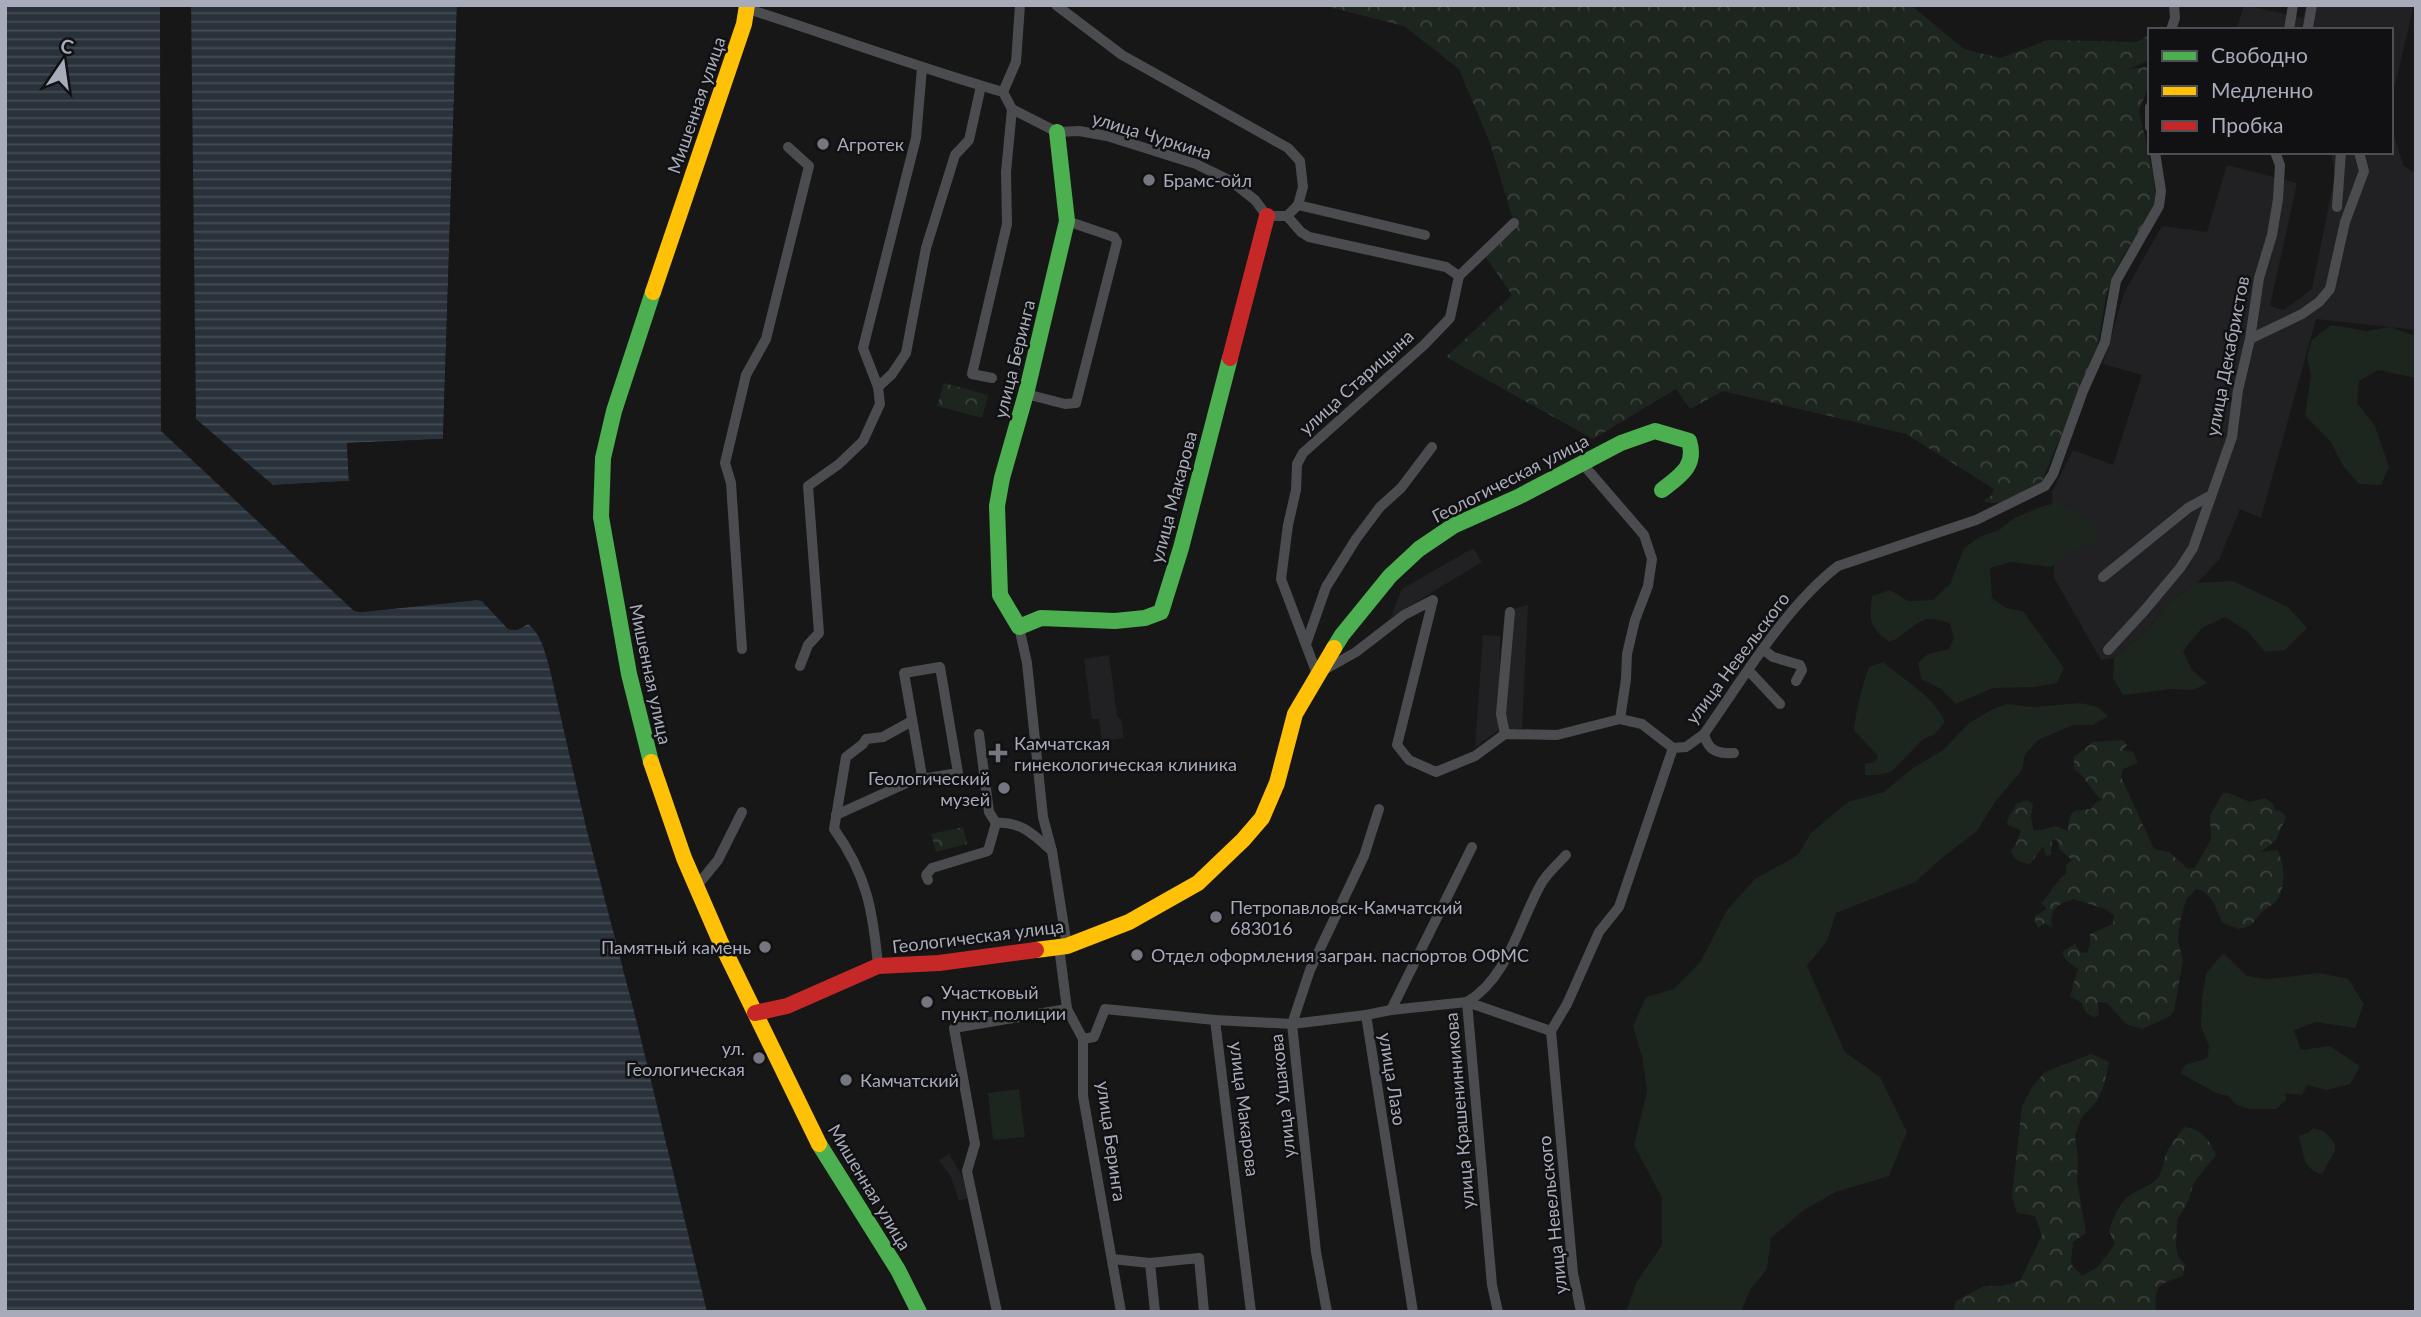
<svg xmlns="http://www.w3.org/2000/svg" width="2421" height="1317" font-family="Lato,sans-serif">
<defs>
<pattern id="forest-crowns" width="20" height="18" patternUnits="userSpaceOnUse" patternTransform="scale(1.75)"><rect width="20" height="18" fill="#1d251f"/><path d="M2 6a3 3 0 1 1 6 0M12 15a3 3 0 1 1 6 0" fill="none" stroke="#3b423d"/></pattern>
<pattern id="water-rules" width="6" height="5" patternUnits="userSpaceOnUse" patternTransform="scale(1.75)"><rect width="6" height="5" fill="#29313a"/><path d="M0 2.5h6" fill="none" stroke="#454c54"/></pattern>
</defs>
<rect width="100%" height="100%" fill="#171717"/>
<!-- built -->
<g fill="#212123">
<polygon points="2244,5 2303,18 2306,5 2414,5 2391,101 2391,30 2239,30 2237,28"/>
<polygon points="2391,125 2403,165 2416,174 2416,330 2316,319 2261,518 2240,509 2219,560 2197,583 2174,598 2146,631 2114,658 2101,660 2054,578 2052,492 2073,450 2113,465 2142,375 2103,364 2124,293 2162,226 2207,232 2227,165 2297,183 2270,306 2284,310 2312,289 2335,175 2331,152 2391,152"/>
<polygon points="1473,548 1482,562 1391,617 1402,589"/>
<polygon points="1528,605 1522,729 1507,730 1504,714 1513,609"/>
<polygon points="1483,635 1500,636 1499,730 1475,747"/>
<polygon points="1109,655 1117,716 1121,719 1124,738 1102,741 1099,719 1092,719 1084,659"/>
<polygon points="949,1154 965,1181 970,1198 959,1201 951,1177 939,1160"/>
</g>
<!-- grass -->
<g fill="#1d251f">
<polygon points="2331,325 2367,331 2390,327 2416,336 2416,378 2378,370 2359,381 2357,403 2375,426 2389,467 2381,485 2359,484 2344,467 2330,441 2305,415 2311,376 2307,356 2312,340"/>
<path d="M 2058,502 L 2093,522 L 2099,542 L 2069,552 L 2051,567 L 2011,562 L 1990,568 L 1992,598 L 2006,608 L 2023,611 L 2064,668 L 2057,683 L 2035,687 L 1993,688 L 1956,704 L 1941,689 L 1921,679 L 1918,663 L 1928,654 L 1949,649 L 1954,638 L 1950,623 C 1944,622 1934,618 1927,619 C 1914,622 1904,637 1889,642 C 1869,626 1869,621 1872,596 L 1890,590 L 1908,601 L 1933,600 L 1950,584 L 1964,548 L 1981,536 L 1999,530 L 2014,518 L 2038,508 Z"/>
<polygon points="2233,581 2288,607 2307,628 2285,650 2265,652 2247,631 2225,617 2202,628 2183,651 2192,670 2207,683 2194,690 2171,689 2123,695 2113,678 2114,658 2146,631 2174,598 2197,583"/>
<path d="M 1883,662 C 1905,681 1933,695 1945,722 L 1935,734 L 1922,740 L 1891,772 L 1878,775 L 1865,775 L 1865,764 L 1875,762 L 1878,756 L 1854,730 C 1856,710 1862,686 1869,667 Z"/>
<polygon points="2080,703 2098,707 2108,716 2093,725 2073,725 2038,740 2025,755 2022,770 1995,802 1977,831 1943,857 1915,882 1836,913 1827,941 1807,966 1845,1052 1880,1077 1907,1132 1889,1176 1836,1192 1804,1210 1771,1238 1767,1269 1750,1290 1741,1312 1626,1312 1636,1283 1662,1245 1662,1198 1634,1145 1647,1091 1642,1056 1633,1026 1646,997 1674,989 1701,961 1727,910 1755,879 1798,855 1811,833 1848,802 1884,792 1913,768 1943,750 1969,723 1993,709 2007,704 2035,707"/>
<polygon points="2223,953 2247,976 2268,979 2319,973 2348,979 2364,1004 2355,1028 2316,1022 2294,1030 2301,1050 2330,1046 2360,1066 2350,1084 2327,1090 2307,1085 2302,1095 2286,1093 2286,1100 2276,1109 2249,1109 2237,1105 2228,1096 2216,1093 2180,1073 2185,1065 2207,1058 2209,1046 2201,1027 2202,998 2206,974"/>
<polygon points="1019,1089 1025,1137 993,1140 988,1093"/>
<path d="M 2313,1128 L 2325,1132 L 2335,1144 L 2335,1151 L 2322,1174 C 2301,1169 2305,1152 2298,1136 L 2310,1132 Z"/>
</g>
<!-- forest -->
<g fill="url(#forest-crowns)">
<path d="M 1321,5 L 1911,5 L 1964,49 L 2000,58 L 2048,40 L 2138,42 L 2150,34 L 2150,60 L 2129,69 L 2150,66 L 2150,82 L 2139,111 L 2153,173 L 2156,204 L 2147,222 L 2124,254 L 2112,278 L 2106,296 L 2097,350 L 2042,481 C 2030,496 2004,506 1985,502 L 1984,500 L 1991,496 L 1994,489 L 1906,434 L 1723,391 L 1690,409 L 1676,389 L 1593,439 L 1446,357 L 1512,295 L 1483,253 L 1514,223 L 1490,143 L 1459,69 L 1404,26 Z"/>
<polygon points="944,383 988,395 982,418 937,406"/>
<path d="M 2123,740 L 2127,745 L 2123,750 L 2133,752 L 2138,763 L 2123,769 L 2121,777 L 2154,849 L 2169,852 L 2188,869 L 2195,868 L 2211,839 L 2210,815 L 2223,793 L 2228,793 L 2250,802 L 2265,798 L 2273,804 L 2275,810 L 2280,811 L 2286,817 L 2276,840 L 2261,852 L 2277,850 C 2285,864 2286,884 2278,899 C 2274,905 2266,907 2261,913 C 2254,922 2251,927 2239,929 L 2223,923 C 2215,910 2214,893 2196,889 L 2186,900 L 2180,922 L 2178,940 L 2183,961 L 2174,1011 L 2169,1017 L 2142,1029 L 2126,1024 L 2107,1003 L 2098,1002 L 2099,1014 L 2096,1017 C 2088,1016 2084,1011 2082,1003 L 2070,996 L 2078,969 L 2066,960 L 2062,952 L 2075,944 L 2080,952 L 2087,953 L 2090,945 L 2090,934 L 2113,924 L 2114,915 L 2105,909 L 2074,899 C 2056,904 2049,910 2052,928 L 2045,923 L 2038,928 L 2035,921 L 2035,916 L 2047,909 L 2041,903 C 2051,894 2055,881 2066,874 L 2066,865 L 2072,860 L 2059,849 L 2058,841 L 2054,839 L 2052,840 L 2051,855 L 2046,856 L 2043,846 L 2030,864 C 2022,863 2012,860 2011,850 L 2016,844 L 2021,830 L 2008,825 L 2007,821 L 2016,804 L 2027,800 L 2033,804 L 2031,815 L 2033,830 L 2042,830 L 2056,826 L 2068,831 C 2070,809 2071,811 2091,809 L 2095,803 L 2102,800 C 2090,790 2087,778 2074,769 L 2074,757 L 2093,742 Z"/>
<polygon points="963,827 967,844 936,852 931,834"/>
<path d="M 2091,1054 L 2109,1062 L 2104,1085 L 2097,1101 L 2082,1117 L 2075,1136 L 2078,1159 L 2077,1180 L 2086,1233 L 2073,1242 L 2071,1264 L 2082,1276 L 2098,1267 L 2115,1244 L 2109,1231 C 2114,1216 2121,1198 2137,1191 C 2144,1187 2149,1186 2156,1180 C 2163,1172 2162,1164 2166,1154 C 2170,1144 2178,1135 2185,1127 C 2201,1129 2210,1140 2216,1155 L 2193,1184 L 2189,1200 L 2177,1220 L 2176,1246 L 2178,1256 L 2185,1265 L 2183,1276 C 2159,1284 2154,1285 2156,1312 L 1953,1312 L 1956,1301 L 1984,1286 L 2002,1286 L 2020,1281 L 2042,1235 L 2035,1216 L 2017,1213 L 2012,1196 L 2022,1106 L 2033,1086 L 2045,1072 Z"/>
</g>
<!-- water -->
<path fill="url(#water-rules)" d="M 5,5 L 457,5 L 443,439 L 347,443 L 349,481 L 273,485 L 261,523 L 355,611 L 361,612 L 477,600 L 482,601 L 508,629 L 517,630 L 528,624 C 541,634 544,650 549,666 L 586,827 L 637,1023 L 707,1312 L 5,1312 Z"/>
<!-- pier -->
<polygon fill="#171717" points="160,5 191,5 196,419 273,485 349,481 347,443 443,439 457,5 460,5 446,440 443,443 351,447 351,484 276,488 265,522 356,608 361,609 477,597 484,598 510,626 516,626 526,621 528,624 517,630 508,629 482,601 477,600 361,612 354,611 161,431"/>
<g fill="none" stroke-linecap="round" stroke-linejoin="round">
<!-- street -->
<g stroke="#4b4c50" stroke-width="10">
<polyline points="1056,5 1122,55 1288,148 1300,161 1303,187 1298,205 1287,216"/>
<path d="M 748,9 C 833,36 917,67 1003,92 L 1012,109 L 1057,132 L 1079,131 L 1107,136 L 1196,164 L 1231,181 L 1255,200 L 1267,216 L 1287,216 L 1301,232 L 1309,237 L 1446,267 L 1459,276"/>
<polyline points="2171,30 2175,18 2174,5"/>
<polyline points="2289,30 2293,5"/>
<polyline points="2309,30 2308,27 2312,5"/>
<polyline points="1003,92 1016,62 1020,5"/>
<polyline points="2150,107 2150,127"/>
<polyline points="1298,205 1425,235"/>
<polyline points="2337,207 2341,152"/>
<polyline points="1514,223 1459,276 1450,318 1424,345 1303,453 1297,464 1296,490 1288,525 1281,579 1317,674 1356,652 1404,615 1433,600 1397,745 1409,760 1436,772 1475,756 1505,734 1557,735 1620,719 1642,724 1673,748"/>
<polyline points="2250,339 2302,314 2319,302 2330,289 2345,222 2364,171 2359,152"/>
<polyline points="992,378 972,374 1007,224 1006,172 1012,109"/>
<polyline points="878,387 892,374 906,353 926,248 955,155 969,140 981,86"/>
<polyline points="1026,394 1065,404 1076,403 1117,242 1114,237 1067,221"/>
<polyline points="1581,462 1644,535 1652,559 1648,586 1635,620 1627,654 1626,679 1620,719"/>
<polyline points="2103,577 2188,508 2210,496"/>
<polyline points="1019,627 1027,663 1043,817 1052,851 1067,946"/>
<polyline points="1306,644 1326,587 1356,539 1380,507 1401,488 1432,447"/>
<polyline points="742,649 731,483 725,463 746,375 766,339 809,166 788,147"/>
<polyline points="1764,650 1773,657 1800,665 1802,670 1796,681"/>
<polyline points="2108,650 2144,611 2180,568 2193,548 2232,437 2238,390 2250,339 2259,278 2272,235 2278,199 2280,165 2275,152"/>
<polyline points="800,666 808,645 819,633 808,486 839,464 863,441 880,404 878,387 863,348 916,138 922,68"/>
<polyline points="1749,671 1780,704"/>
<path d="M 979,734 L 989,812 L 996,823 C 1021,821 1034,835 1052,851"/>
<polyline points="1505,734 1501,714 1510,612"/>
<path d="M 1704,734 C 1708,751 1718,754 1734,753"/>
<path d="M 1673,748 L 1686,747 L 1704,734 C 1743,679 1785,607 1838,566 L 1976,520 L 2045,486 L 2053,474 L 2083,391 L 2105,342 L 2116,281 L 2159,206 L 2161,191 L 2155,152"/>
<polyline points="836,815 922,776 904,673 940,667 958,773 910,781"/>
<polyline points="928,880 926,875 932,868 988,851 996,823"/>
<polyline points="696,887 718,860 742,812"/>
<polyline points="1059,947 1067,1009 1083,1039 1083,1096 1121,1312"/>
<path d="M 878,966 C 873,911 867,875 834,829 L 846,757 L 863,744 L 866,739 L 883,737 L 912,721"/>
<polyline points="1391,1010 1467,1002 1551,1031"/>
<polyline points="1215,1020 1251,1312"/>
<polyline points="1083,1039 1094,1037 1105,1009 1215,1020 1292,1024 1366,1015"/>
<polyline points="1112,1259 1150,1263 1155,1312"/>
<polyline points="1150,1263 1199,1258 1204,1312"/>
<polyline points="997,1312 967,1171 975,1144 954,1028 1067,1009"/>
<polyline points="1327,1312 1316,1252 1292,1024 1310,970 1364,856 1379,809"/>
<polyline points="1413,1312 1366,1015 1391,1010 1472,847"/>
<path d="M 1498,1312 L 1492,1285 L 1467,1002 C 1508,978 1519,923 1541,884 C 1547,873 1558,864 1566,855"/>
<polyline points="1581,1312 1573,1273 1551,1031 1567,1004 1599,932 1619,907 1673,748"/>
</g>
<!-- fast -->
<g stroke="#4caf50" stroke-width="16">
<polyline points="1057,132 1067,221 1027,390 1002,478 997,506 1000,595 1019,627 1041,618 1115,621 1145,618 1161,612 1181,548 1230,358"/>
<path d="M 1334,648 L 1342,635 L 1390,576 L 1419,549 L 1453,526 L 1518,497 L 1621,443 L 1655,431 L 1689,441 C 1697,466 1680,476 1662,490"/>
<polyline points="651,762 629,674 601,517 603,458 614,411 653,292"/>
<polyline points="819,1144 898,1270 919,1312"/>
</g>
<!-- slow -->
<g stroke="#ffc107" stroke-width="16">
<polyline points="653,292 744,24 747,5"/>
<polyline points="651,762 684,858 720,941 819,1144"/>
<polyline points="1036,950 1067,946 1129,922 1198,883 1243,840 1262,818 1277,783 1295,714 1334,648"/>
</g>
<!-- jam -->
<g stroke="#c62828" stroke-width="16">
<polyline points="1230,358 1267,216"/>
<polyline points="755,1013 787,1006 878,966 939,963 1036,950"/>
</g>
</g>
<!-- markers -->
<g fill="#757780" stroke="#111113" stroke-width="2.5">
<circle cx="823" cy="144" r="7"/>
<circle cx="1149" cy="180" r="7"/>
<path d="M994.5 742.5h7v7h7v7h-7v7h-7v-7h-7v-7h7z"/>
<circle cx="1004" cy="788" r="7"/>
<circle cx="1216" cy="917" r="7"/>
<circle cx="765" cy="947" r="7"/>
<circle cx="1137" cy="955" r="7"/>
<circle cx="927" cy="1002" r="7"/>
<circle cx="759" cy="1058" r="7"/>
<circle cx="846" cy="1080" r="7"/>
</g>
<g text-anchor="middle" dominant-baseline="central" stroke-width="5" stroke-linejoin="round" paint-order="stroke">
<!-- street labels -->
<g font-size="18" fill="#a8abb9" stroke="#111113">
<text transform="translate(696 105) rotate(-71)">Мишенная улица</text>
<text transform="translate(1152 135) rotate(17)">улица Чуркина</text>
<text transform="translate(2227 356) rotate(-79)">улица Декабристов</text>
<text transform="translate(1014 359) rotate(-76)">улица Беринга</text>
<text transform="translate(1356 382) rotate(-42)">улица Старицына</text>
<text transform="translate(1510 478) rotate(-27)">Геологическая улица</text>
<text transform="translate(1173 497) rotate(-75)">улица Макарова</text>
<text transform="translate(1737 658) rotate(-53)">улица Невельского</text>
<text transform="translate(651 674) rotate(78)">Мишенная улица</text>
<text transform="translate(978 936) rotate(-7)">Геологическая улица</text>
<text transform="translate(1393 1079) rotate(81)">улица Лазо</text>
<text transform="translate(1282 1096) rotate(-96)">улица Ушакова</text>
<text transform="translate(1245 1109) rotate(83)">улица Макарова</text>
<text transform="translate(1459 1111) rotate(-95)">улица Крашенинникова</text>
<text transform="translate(1112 1141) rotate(82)">улица Беринга</text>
<text transform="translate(870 1187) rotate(59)">Мишенная улица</text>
<text transform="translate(1552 1215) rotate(-96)">улица Невельского</text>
</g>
<!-- poi labels -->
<g font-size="18" fill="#a8abb9" stroke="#111113" text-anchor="start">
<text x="837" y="144">Агротек</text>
<text x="1163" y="180">Брамс-ойл</text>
<text x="1014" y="743">Камчатская<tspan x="1014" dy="21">гинекологическая клиника</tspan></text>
<text x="990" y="778" text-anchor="end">Геологический<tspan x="990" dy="21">музей</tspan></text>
<text x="1230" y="907">Петропавловск-Камчатский<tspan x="1230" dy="21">683016</tspan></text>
<text x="751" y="947" text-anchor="end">Памятный камень</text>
<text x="1151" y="955">Отдел оформления загран. паспортов ОФМС</text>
<text x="941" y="992">Участковый<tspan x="941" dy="21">пункт полиции</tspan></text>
<text x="745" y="1048" text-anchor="end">ул.<tspan x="745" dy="21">Геологическая</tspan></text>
<text x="860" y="1080">Камчатский</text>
</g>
</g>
<!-- border -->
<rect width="2421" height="1317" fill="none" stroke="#a8abb9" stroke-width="14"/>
<!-- legend -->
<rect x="2148" y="28" width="245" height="126" fill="#111113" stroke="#4d4f55" stroke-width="2"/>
<rect x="2162" y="51" width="35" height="10" fill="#4caf50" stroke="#4d4f55" stroke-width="2"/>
<text x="2211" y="63" font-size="21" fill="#a8abb9">Свободно</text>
<rect x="2162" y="86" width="35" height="10" fill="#ffc107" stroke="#4d4f55" stroke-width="2"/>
<text x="2211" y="98" font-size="21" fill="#a8abb9">Медленно</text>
<rect x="2162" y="121" width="35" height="10" fill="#c62828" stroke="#4d4f55" stroke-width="2"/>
<text x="2211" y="133" font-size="21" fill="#a8abb9">Пробка</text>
<!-- north arrow -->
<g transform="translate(63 63) rotate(13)" stroke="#111113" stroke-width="5" paint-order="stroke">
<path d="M0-5L12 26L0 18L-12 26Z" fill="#a8abb9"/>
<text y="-10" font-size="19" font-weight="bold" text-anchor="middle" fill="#a8abb9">С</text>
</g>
</svg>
